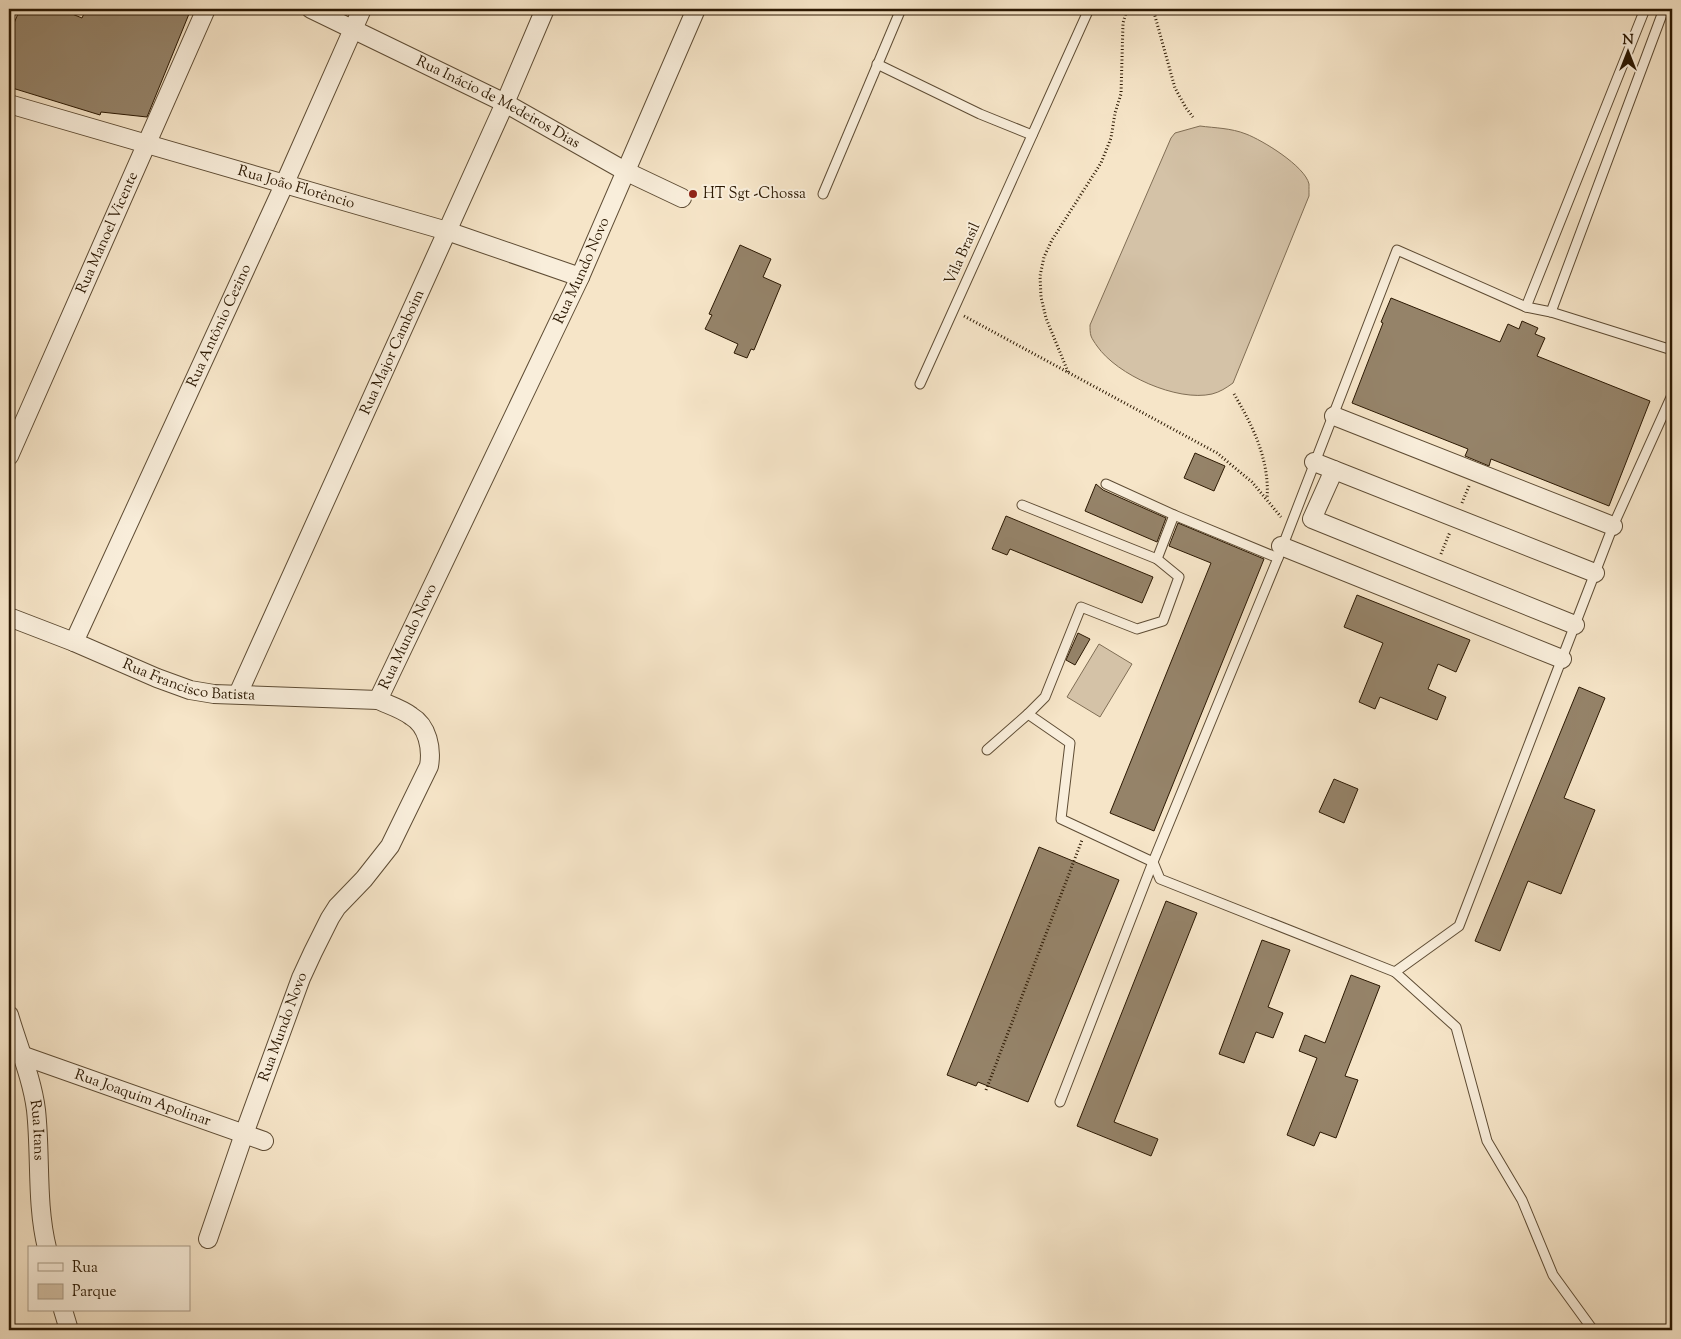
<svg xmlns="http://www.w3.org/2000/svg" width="1681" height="1339" font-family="'Sorts Mill Goudy',serif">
<rect width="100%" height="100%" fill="#f6e5c8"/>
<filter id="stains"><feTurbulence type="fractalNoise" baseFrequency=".004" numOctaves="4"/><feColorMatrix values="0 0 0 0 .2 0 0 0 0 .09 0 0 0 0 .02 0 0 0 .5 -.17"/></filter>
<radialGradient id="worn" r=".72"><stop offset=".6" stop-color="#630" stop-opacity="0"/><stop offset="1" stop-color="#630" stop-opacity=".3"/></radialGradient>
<!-- green -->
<g fill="#d4c2a7" stroke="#806e55">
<path d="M 1200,126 C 1215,128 1231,128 1246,134 C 1262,140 1305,166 1309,184 C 1309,187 1309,192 1309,196 L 1233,383 C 1226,388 1220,392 1212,394 C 1177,402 1117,375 1097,346 C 1095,343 1092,339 1091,336 C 1090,333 1090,328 1090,325 L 1171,138 L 1175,133 Z"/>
<polygon points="1099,644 1132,664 1100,717 1067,697"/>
</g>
<!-- building -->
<g fill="#958369" stroke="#2c1903">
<polygon points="20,9 60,9 82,18 86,9 191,9 147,117 101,112 100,115 9,87 9,35"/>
<polygon points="740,245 771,259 763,277 781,285 754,350 751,349 747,358 734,353 738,344 705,329 712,315 709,314"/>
<polygon points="1391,298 1500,342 1508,324 1519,329 1522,321 1538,328 1535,334 1545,338 1537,356 1650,401 1609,506 1491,459 1489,466 1465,456 1468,449 1352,403 1383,323 1381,322"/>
<polygon points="1195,453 1225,466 1214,491 1184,478"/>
<polygon points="1096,484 1103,490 1166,518 1157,542 1085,511"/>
<polygon points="1006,516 1153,577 1142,603 1010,549 1007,555 992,549"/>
<polygon points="1178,523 1264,559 1154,831 1110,813 1211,563 1169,546"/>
<polygon points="1357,595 1470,640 1456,672 1438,664 1428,689 1446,697 1437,720 1380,697 1375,709 1359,702 1383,643 1344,627"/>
<polygon points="1078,633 1090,639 1075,665 1066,660"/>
<polygon points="1579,687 1605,698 1564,798 1595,810 1561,894 1528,881 1500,951 1475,941"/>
<polygon points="1334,779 1358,789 1344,823 1319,812"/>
<polygon points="1039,847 1119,880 1028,1102 978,1082 976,1086 947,1075"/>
<polygon points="1166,901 1197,913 1114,1122 1158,1139 1151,1156 1077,1126"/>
<polygon points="1262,940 1290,950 1268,1007 1283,1013 1273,1038 1256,1032 1244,1063 1219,1054"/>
<polygon points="1351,975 1380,986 1345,1076 1358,1080 1336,1138 1320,1132 1314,1146 1287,1135 1317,1058 1299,1051 1305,1035 1325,1043"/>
</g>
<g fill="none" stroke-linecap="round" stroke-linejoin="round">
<defs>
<g id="service">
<polyline points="877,64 980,114 1032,135"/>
<polyline points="823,194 901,9"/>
<polyline points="1526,307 1645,9"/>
<polyline points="1551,312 1664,9"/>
<polyline points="1672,350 1551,312 1526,307 1397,250 1278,558 1153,862 1160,879 1395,972 1459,926 1613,526 1672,395"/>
<polyline points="920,384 1089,9"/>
<polyline points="1106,484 1174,515 1278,558"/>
<polyline points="1022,505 1157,559 1179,577 1163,621 1137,629 1081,607 1045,697 1028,714 1070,743 1061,819 1153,862 1060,1102"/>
<polyline points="1157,559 1174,515"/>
<polyline points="987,750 1028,714"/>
<polyline points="1395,972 1456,1027 1487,1141 1522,1200 1553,1275 1593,1330"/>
</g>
<g id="minor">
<path id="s1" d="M 311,9 L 505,103 L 625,171 L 682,198"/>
<path id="s2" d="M 9,104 L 447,231 L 580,277"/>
<polyline points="1334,416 1613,526"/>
<path id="s3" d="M 9,456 L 206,9"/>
<polyline points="1314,462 1595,573"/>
<polyline points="1334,470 1312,519 1575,625"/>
<polyline points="1281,546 1562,659"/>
<path id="s4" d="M 9,617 L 74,642 L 157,678 L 190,690 L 214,694 L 378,700"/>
<path id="s5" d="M 74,642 L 284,185 L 362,9"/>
<path id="s6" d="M 238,694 L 505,103 L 545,9"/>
<path id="s7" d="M 9,1015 C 18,1046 32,1078 36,1110 C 41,1156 36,1203 47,1248"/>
<path id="s8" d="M 21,1055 L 264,1141"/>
<path id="s9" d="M 208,1239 L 244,1134 L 301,978 L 313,952 L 330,918 L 337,907 L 364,879 L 390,846 L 429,766 C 432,749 428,726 411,716 C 402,709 389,705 378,700 L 580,277 L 696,9"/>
<polyline points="63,1310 69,1330"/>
</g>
</defs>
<!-- service casing -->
<use href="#service" stroke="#5e4c34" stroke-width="11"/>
<!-- minor casing -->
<use href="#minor" stroke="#5e4c34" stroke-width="20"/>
<!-- path -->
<g stroke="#2c1903" stroke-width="3" stroke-dasharray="1 2.5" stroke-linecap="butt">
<polyline points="1153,9 1175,88 1186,108 1193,117"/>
<polyline points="964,316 1217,453 1252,482 1281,517"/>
<polyline points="1068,372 1046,318 1041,297 1040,276 1044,257 1052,240 1101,163 1111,138 1115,113 1121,94 1123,23 1127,9"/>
<path d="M 1234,394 C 1253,426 1270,461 1267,499"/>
<polyline points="1462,503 1469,486"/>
<polyline points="1441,554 1450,532"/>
<polyline points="986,1090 1082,840"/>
</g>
<!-- service -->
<use href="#service" stroke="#f9eedb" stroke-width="9"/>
<!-- minor -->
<use href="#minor" stroke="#f9eedb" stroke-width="18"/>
</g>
<!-- markers -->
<circle fill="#8f2418" stroke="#f9eedb" stroke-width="2" cx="693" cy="194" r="5"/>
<g text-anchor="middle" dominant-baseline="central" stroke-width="4" stroke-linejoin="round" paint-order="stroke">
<!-- street labels -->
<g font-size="15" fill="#2c1903" stroke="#f9eedb">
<text stroke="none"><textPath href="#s1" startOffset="209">Rua Inácio de Medeiros Dias</textPath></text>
<text stroke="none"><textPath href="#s2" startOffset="299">Rua João Florêncio</textPath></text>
<text stroke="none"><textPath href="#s3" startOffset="244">Rua Manoel Vicente</textPath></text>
<text transform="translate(963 254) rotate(-66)">Vila Brasil</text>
<text stroke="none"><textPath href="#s9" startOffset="1095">Rua Mundo Novo</textPath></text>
<text stroke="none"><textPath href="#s5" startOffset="348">Rua Antônio Cezino</textPath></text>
<text stroke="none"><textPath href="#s6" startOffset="375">Rua Major Camboim</textPath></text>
<text stroke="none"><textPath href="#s9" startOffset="690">Rua Mundo Novo</textPath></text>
<text stroke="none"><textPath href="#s4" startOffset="192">Rua Francisco Batista</textPath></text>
<text stroke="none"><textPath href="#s9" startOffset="225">Rua Mundo Novo</textPath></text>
<text stroke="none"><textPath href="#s8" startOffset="129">Rua Joaquim Apolinar</textPath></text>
<text stroke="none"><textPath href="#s7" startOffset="119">Rua Itans</textPath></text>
</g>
<!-- poi labels -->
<g font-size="15" fill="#2c1903" stroke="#f9eedb" text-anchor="start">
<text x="703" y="194">HT Sgt -Chossa</text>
</g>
</g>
<!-- margin -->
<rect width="1681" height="1339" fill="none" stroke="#f6e5c8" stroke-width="30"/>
<rect x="10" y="10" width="1661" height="1319" fill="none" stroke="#2c1903" stroke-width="2.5"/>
<rect x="15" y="15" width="1651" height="1309" fill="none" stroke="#2c1903"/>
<!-- legend -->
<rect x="28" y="1246" width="162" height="65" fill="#f9eedb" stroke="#a79985"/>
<rect x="38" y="1263" width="25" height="8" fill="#f9eedb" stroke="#a79985"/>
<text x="72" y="1272" font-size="15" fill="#2c1903">Rua</text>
<rect x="38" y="1284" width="25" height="15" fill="#d4c2a7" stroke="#a79985"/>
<text x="72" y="1296" font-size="15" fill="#2c1903">Parque</text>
<!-- north arrow -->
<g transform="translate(1628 52)" stroke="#f9eedb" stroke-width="4" paint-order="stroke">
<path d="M0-4L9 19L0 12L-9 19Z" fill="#2c1903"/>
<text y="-8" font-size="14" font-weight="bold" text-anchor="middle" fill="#2c1903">N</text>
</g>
<rect width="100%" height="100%" filter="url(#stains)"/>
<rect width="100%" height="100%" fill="url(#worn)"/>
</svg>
